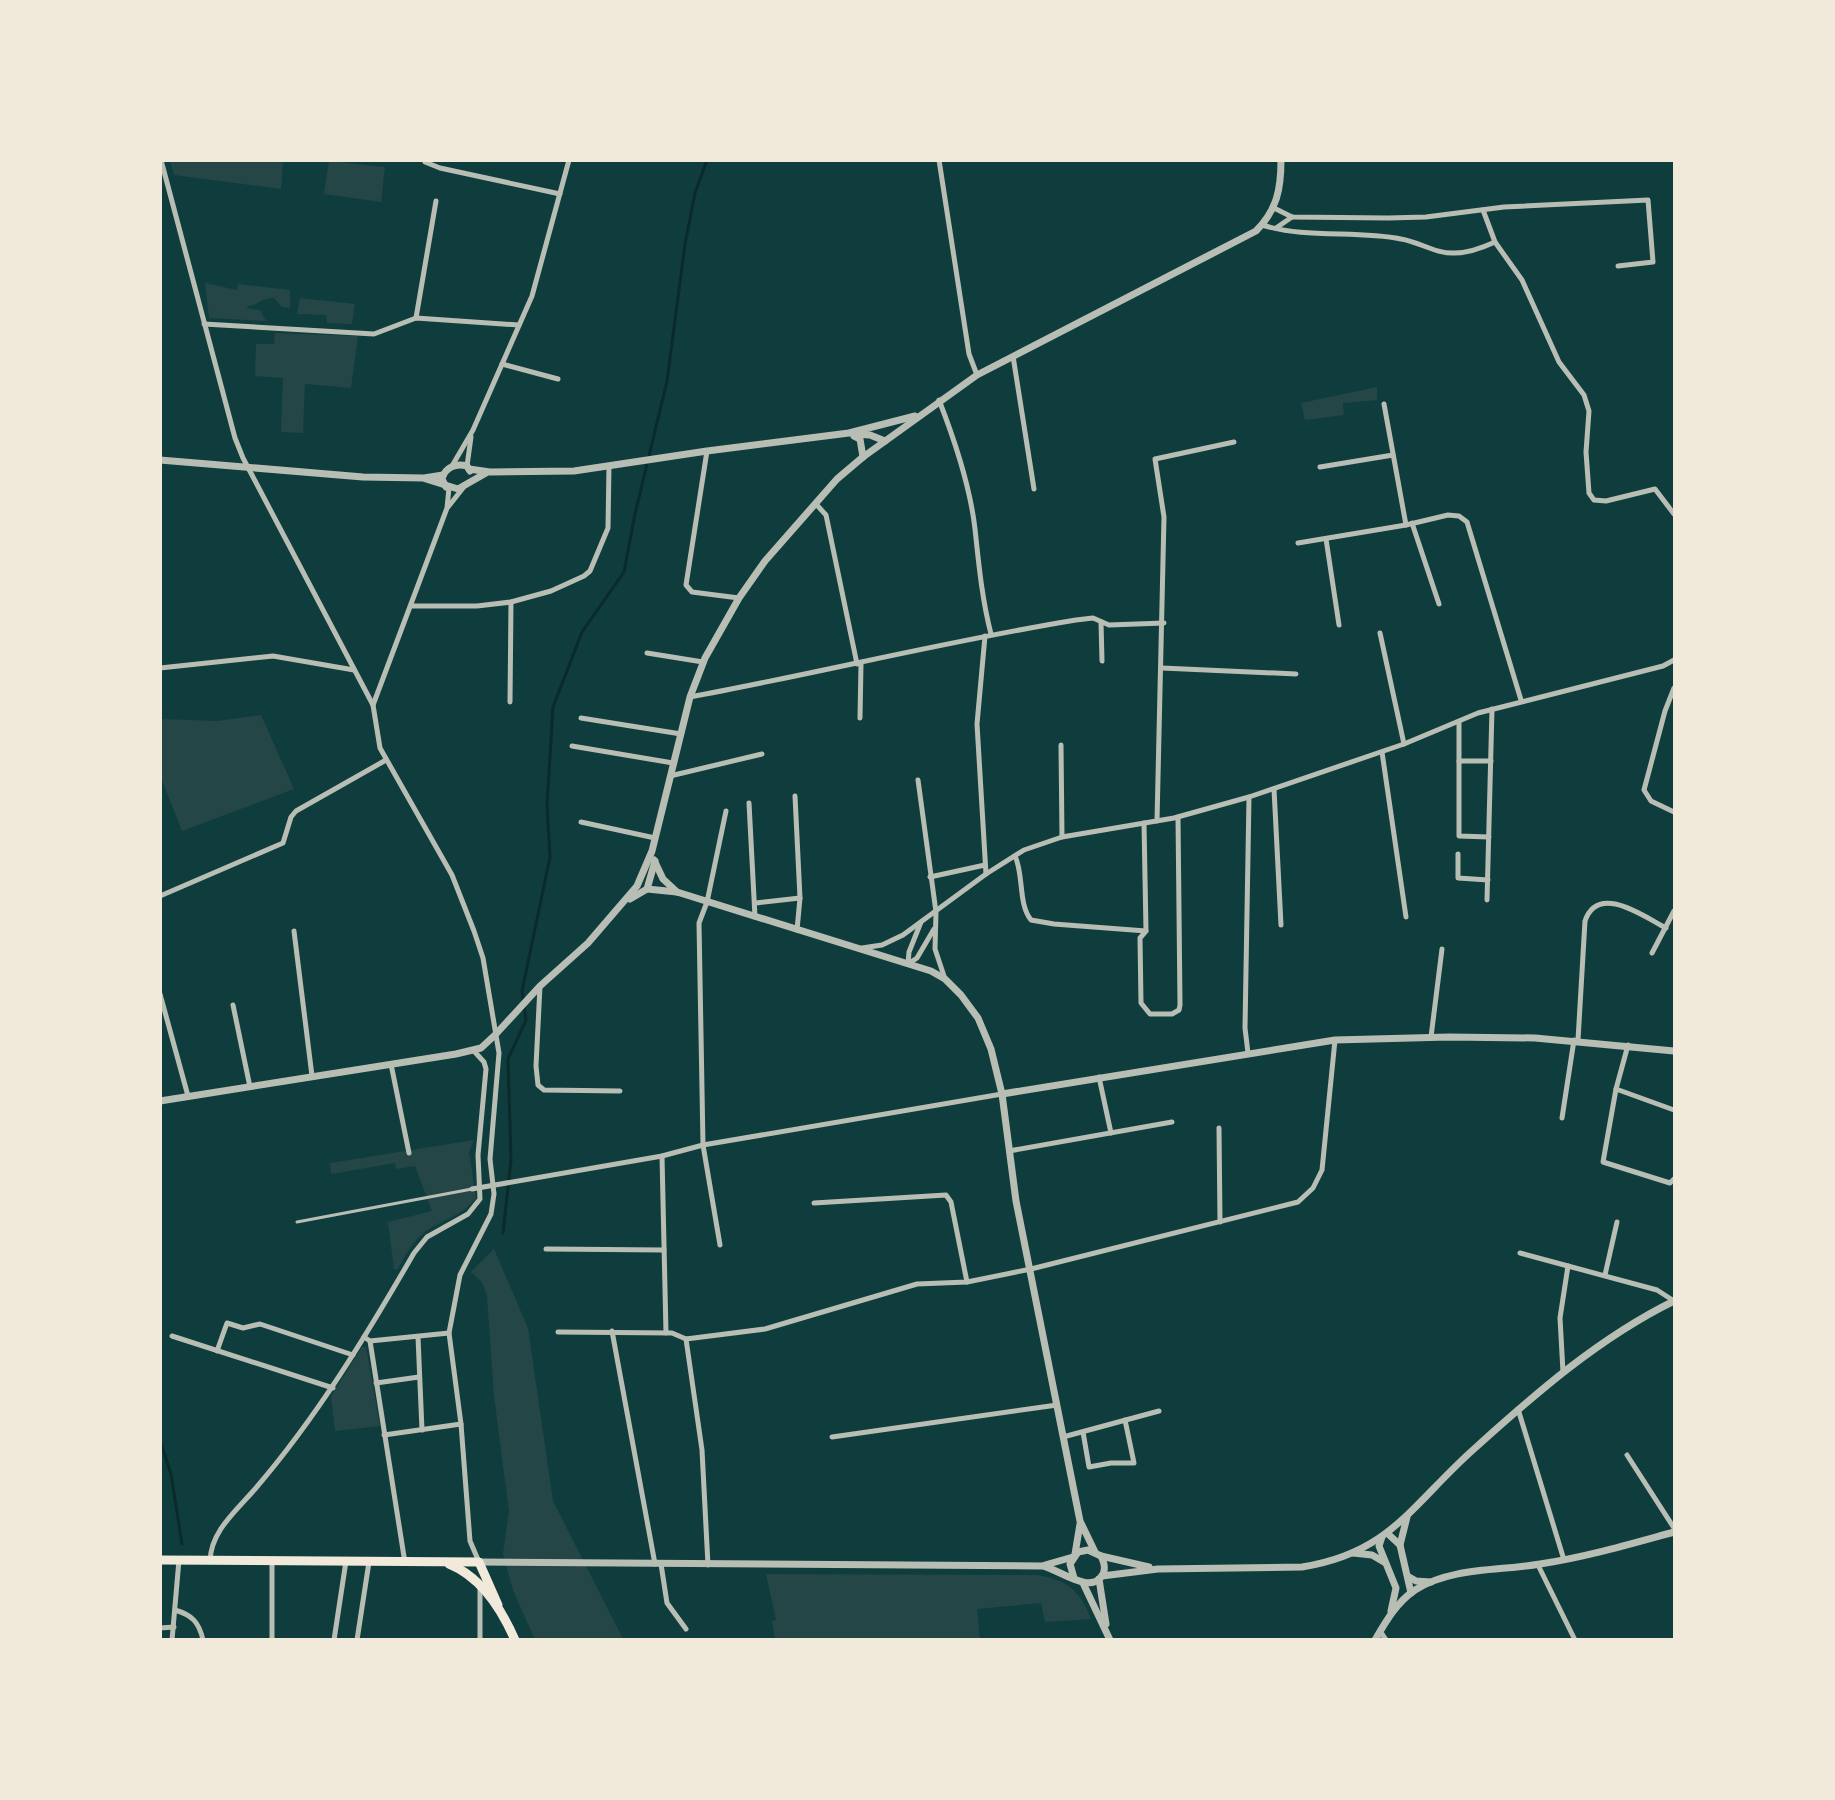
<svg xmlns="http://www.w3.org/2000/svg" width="1835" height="1800" font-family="Merriweather,serif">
<rect width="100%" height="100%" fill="#0f3d3e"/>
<!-- green -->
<g fill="#244646">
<polygon points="170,161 283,161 281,189 174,175"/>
<polygon points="329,161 385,167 381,202 324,194"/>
<path d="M 205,283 L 237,290 L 238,284 L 290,290 L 290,308 L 282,307 L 274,298 C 261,297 258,306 247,306 L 247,308 L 260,310 L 266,321 L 209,318 Z"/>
<polygon points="300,298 355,304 352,324 327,323 326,315 297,314"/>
<polygon points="275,333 358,336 351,388 305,384 303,433 281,432 283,378 255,376 256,344 274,344"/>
<polygon points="1377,387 1377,400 1343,403 1344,415 1305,420 1301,403"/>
<polygon points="261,715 294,789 182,831 161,778 161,719 217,721"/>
<path d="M 474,1140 L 469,1152 L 476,1198 C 464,1215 441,1220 425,1232 C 413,1241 405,1255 398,1269 L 394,1269 L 388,1222 L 432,1211 L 415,1166 L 396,1169 L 395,1163 L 331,1174 L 330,1163 Z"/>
<polygon points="494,1249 528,1328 553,1501 623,1639 535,1640 513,1590 503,1554 509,1511 494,1396 487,1296 482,1282 471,1272"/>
<polygon points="362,1347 366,1347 380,1426 335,1431 331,1396"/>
<path d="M 766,1574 L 1037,1575 C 1067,1580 1080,1590 1091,1619 L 1045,1622 L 1041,1603 L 977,1609 L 980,1639 L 775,1639 L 772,1621 L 776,1620 Z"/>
</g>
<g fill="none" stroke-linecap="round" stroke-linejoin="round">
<!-- stream -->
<g stroke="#0a2a2b" stroke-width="3">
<polyline points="503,1233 511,1160 508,1059 526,1020 522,991 550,857 547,805 553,707 582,632 624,572 635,514 667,381 685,244 695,193 707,160"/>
<polyline points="160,1441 171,1474 182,1544"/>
</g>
<!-- service -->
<polyline stroke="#b8beb3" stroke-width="3" points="297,1222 472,1189"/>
<!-- minor -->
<g stroke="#b8beb3" stroke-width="5">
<polyline points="161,160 235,438 243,458 373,705"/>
<polyline points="939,160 969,354 977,375"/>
<polyline points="425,162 440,168 560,194"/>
<polyline points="1274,208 1292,217 1388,218 1426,217 1504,207 1648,200 1653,262 1618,266"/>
<polyline points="1483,210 1495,242 1522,280 1559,362 1584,395 1589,411 1586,452 1589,493 1594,500 1606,501 1655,489 1674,514"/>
<path d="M 1262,225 C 1307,239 1356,230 1401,239 C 1420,242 1435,254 1455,253 C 1469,253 1482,248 1495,242"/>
<polyline points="1276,228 1292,217"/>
<polyline points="416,318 436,201"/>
<polyline points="204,324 374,334 416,318 519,325"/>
<polyline points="1013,356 1034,489"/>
<polyline points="502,364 558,379"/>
<path d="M 939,400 C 955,441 970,485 975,529 C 979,566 982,599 991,634"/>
<polyline points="1384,404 1406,525"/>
<polyline points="707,451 686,585 692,592 739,598"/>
<polyline points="452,466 473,430 532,296 569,160"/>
<polyline points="467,466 471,437"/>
<polyline points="1320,467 1393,455"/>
<polyline points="449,488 447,508 373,705 380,748 452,875 474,931 483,958 499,1053 490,1159 494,1194 491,1214 460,1275 449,1333 461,1424 470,1541 479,1562"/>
<polyline points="815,503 826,515 857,664"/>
<polyline points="448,507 463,488"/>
<polyline points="1412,523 1439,604"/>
<polyline points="1326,539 1339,625"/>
<polyline points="1298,543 1406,525 1448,515 1459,516 1467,522 1521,700"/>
<polyline points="411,606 477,606 511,602 551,591 584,576 590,571 608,528 609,466"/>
<polyline points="1101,622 1102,661"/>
<polyline points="1380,633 1404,744"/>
<polyline points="985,636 977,724 986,874"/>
<polyline points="647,653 703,662"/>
<polyline points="160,668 273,656 354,670"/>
<polyline points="1162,668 1296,674"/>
<polyline points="1674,688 1665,711 1644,790 1651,801 1674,812"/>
<path d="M 690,697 C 819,673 947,641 1076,620 L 1093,618 L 1109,625 L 1164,623"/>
<polyline points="510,702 511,602"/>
<polyline points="581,718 681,734"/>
<polyline points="860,718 861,664"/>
<polyline points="1459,722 1459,836 1489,837"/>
<polyline points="1061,745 1062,837"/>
<polyline points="572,746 673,763"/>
<polyline points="1382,752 1406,917"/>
<polyline points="1459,761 1491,761"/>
<polyline points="670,776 762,754"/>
<polyline points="918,780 936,912 935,949 945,979"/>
<polyline points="1274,789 1281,925"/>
<polyline points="795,796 800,898 797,930"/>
<polyline points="749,803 755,917"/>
<polyline points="1157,821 1164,517 1155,459 1234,442"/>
<polyline points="581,822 655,838"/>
<polyline points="1144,823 1146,931 1140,938 1141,1003 1150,1014 1172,1014 1179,1010 1180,1005 1178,817"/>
<polyline points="1458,854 1458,878 1488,880"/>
<path d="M 1015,856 C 1024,875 1018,904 1031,920 L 1054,924 L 1146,931"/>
<polyline points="930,877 985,865"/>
<polyline points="160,896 283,843 291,817 296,811 386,760"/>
<polyline points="1487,900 1492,709"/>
<polyline points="756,903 800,898"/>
<polyline points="294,931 312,1076"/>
<polyline points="862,948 882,945 903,935 986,874 1024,850 1062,837 1174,818 1249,797 1404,744 1478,713 1663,666 1674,660"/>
<polyline points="1652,953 1674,911"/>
<polyline points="908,964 909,952 921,922"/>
<polyline points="908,964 917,958 934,929"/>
<polyline points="540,986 536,1066 538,1085 544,1090 620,1091"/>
<polyline points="160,994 188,1096"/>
<polyline points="233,1005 250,1087"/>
<polyline points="1431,1037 1442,949"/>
<path d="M 1578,1040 L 1585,921 C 1598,883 1643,916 1666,928"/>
<polyline points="1628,1045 1616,1089 1674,1110"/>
<polyline points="1248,1053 1245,1028 1249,797"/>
<polyline points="391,1064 409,1153"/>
<polyline points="1099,1077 1111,1133"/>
<polyline points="1616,1089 1603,1162 1670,1183 1674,1179"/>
<polyline points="1562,1118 1574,1040"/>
<polyline points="1219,1128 1220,1222"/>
<polyline points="1009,1151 1172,1122"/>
<polyline points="662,1156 666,1333"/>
<polyline points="472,1189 662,1156 703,1145 1002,1094"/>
<polyline points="814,1203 946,1195 951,1202 967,1282"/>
<polyline points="720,1245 703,1145 699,923 707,902 726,811"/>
<polyline points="546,1249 664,1250"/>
<polyline points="1520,1253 1568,1266 1560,1318 1563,1372"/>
<polyline points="1568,1266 1657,1290 1674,1301"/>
<polyline points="1605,1275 1617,1222"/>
<polyline points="612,1331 655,1564"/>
<polyline points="558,1332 672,1333 686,1339"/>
<polyline points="172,1336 333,1388"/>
<polyline points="364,1337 370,1341 405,1563"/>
<polyline points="418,1337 422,1430"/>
<polyline points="686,1339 765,1329 917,1284 967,1282 1031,1269 1298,1202 1313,1188 1322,1170 1335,1040"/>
<polyline points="686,1339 702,1450 708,1565"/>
<polyline points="370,1341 449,1333"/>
<polyline points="217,1351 227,1323 243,1328 260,1324 353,1355"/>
<polyline points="376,1383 419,1377"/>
<polyline points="1518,1409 1564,1560"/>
<polyline points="1083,1432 1089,1467 1111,1463 1134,1463 1125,1420"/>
<polyline points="384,1435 461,1424"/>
<polyline points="832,1437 1057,1405"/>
<polyline points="1063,1437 1159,1411"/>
<polyline points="1627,1455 1674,1528"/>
<path d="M 210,1561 C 211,1531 236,1511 255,1489 C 317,1417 366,1336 414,1253 L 427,1237 L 468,1214 L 480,1199 L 478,1155 L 486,1069 L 484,1062 L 473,1050"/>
<polyline points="661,1564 667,1603 686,1629"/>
<polyline points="1538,1565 1575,1640"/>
<path d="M 175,1610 C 192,1615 199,1622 203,1640"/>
<polyline points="160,1628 174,1627"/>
<polyline points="1380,1631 1386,1640"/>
<polyline points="172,1640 179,1560"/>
<polyline points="272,1640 272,1561"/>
<polyline points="334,1640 346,1561"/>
<polyline points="357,1640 369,1562"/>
<polyline points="480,1640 480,1588"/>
</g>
<!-- tertiary -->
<g stroke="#b8beb3" stroke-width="7">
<polyline points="854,434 870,435 885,441"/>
<polyline points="854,436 860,439 863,457"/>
<polyline points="160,460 363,477 424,478 443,475"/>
<polyline points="469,469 490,472 574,471 707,451 849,433 915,416"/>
<polyline points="426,479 458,489 486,473"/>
<path d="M 446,487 L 442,479 C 445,467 456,463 467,466 L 470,471"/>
<polyline points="654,860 663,879 677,892"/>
<polyline points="647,889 677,892 931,971 945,979 961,995 978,1018 991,1049 1002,1094 1016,1201 1080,1521 1095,1552"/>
<polyline points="630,899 647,889 655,861"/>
<polyline points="1002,1094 1335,1040 1449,1037 1535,1038 1674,1051"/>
<path d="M 160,1101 L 456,1054 L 481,1048 L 495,1035 L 540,986 L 588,943 L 637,886 L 652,851 L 690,697 L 705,658 L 739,598 L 765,561 L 837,479 L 863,457 L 977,375 L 1256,231 C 1277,210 1281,189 1281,160"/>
<polyline points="1407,1517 1400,1545 1411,1593"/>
<polyline points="1387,1533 1400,1545"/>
<polyline points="1382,1537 1379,1546 1396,1588 1391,1611"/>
<polyline points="1353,1553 1372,1555 1384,1562"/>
<polyline points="1075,1554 1080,1524"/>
<polyline points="1101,1556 1149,1567"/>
<path d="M 479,1562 L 1043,1566 C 1060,1570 1092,1596 1103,1574 C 1106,1568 1104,1562 1101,1556 L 1088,1550 L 1078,1552 L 1070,1564 L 1074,1578"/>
<polyline points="1045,1565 1073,1557"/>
<path d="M 1102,1576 L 1158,1569 L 1302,1567 C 1391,1553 1413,1503 1474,1449 C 1536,1393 1599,1338 1674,1301"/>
<polyline points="1409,1577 1416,1581 1431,1582"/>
<polyline points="1099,1579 1106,1624"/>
<polyline points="1083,1583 1110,1640"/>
<path d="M 1375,1640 C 1386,1621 1397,1602 1415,1590 C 1451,1567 1500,1571 1540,1564 C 1586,1557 1630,1544 1674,1532"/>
</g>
<!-- primary -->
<g stroke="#f1e9da" stroke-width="9">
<polyline points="160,1560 479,1562 498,1605"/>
<path d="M 449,1564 C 481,1577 502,1610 515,1640"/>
</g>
</g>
<!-- border -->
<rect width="1835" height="1800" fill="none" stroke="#f1e9da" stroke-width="324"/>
</svg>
